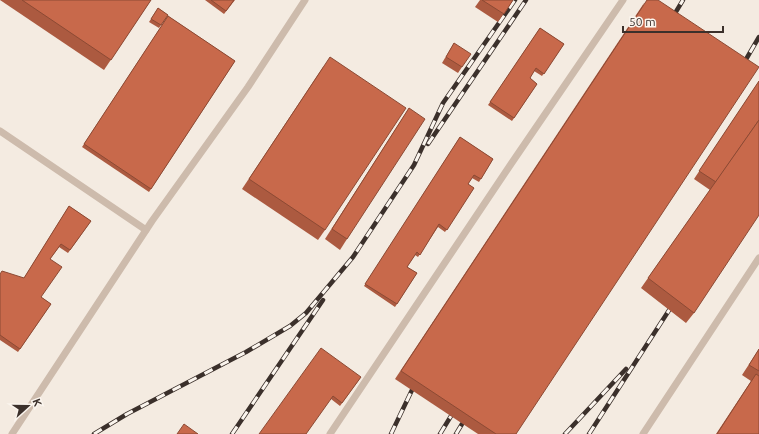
<svg xmlns="http://www.w3.org/2000/svg" width="759" height="434" font-family="Ubuntu,sans-serif">
<rect width="100%" height="100%" fill="#f4ebe1"/>
<g fill="none" stroke-linecap="round" stroke-linejoin="round">
<!-- service -->
<g stroke="#cdbbac" stroke-width="7">
<polyline points="0,131 146,230"/>
<polyline points="12,434 152,221 248,87 305,0"/>
<polyline points="330,434 511,164 623,0"/>
<polyline points="643,434 759,258"/>
</g>
<defs>
<g id="rail">
<polyline points="671,20 683,0"/>
<polyline points="741,68 759,37"/>
<polyline points="428,144 526,0"/>
<polyline points="94,434 127,414 246,352 290,326 306,313 353,257 414,165 443,103 515,0"/>
<polyline points="232,434 323,300"/>
<polyline points="391,434 412,390"/>
<polyline points="440,434 451,416"/>
<polyline points="456,434 462,424"/>
<polyline points="565,434 626,369"/>
<polyline points="589,434 675,301"/>
</g>
</defs>
<!-- rail casing -->
<use href="#rail" stroke="#3b302b" stroke-width="4.5"/>
<!-- rail -->
<use href="#rail" stroke="#fbf5ee" stroke-width="3" stroke-dasharray="9" stroke-linecap="butt"/>
</g>
<!-- wall -->
<g fill="#ac5a40">
<polygon points="0,0 151,0 104,70"/>
<polygon points="205,0 235,0 224,14"/>
<polygon points="480,0 513,0 498,22 475,7"/>
<polygon points="644,3 516,434 478,434 395,379"/>
<polygon points="158,8 168,15 159,28 149,22"/>
<polygon points="168,16 235,61 149,192 82,147"/>
<polygon points="540,28 564,44 542,76 534,71 530,78 537,84 512,121 488,105"/>
<polygon points="454,43 462,67 458,73 442,63"/>
<polygon points="323,67 325,230 318,240 242,189"/>
<polygon points="759,81 694,313 686,323 641,288 710,190 694,179"/>
<polygon points="409,108 347,239 340,250 325,239"/>
<polygon points="460,137 493,159 479,182 472,178 468,184 474,188 445,232 438,227 418,257 415,255 407,267 417,273 395,307 364,286"/>
<polygon points="69,206 91,221 68,253 59,247 50,259 41,297 51,304 18,352 0,340 0,274 24,278"/>
<polygon points="759,349 759,434 716,434 751,381 742,375"/>
<polygon points="361,377 340,406 331,399 259,434"/>
</g>
<!-- building -->
<g fill="#c8694b" stroke="#8c4a34">
<polygon points="22,0 151,0 111,60"/>
<polygon points="211,0 234,0 226,11"/>
<polygon points="482,0 513,0 504,14"/>
<polygon points="647,0 658,0 759,67 516,434 496,434 401,371"/>
<polygon points="158,8 168,15 161,25 151,19"/>
<polygon points="168,16 235,61 151,189 84,144"/>
<polygon points="540,28 564,44 544,74 536,68 530,78 537,84 514,118 490,102"/>
<polygon points="454,43 471,54 462,67 446,57"/>
<polygon points="330,57 406,108 325,230 249,179"/>
<polygon points="759,81 759,120 716,182 699,171"/>
<polygon points="409,108 425,119 347,239 332,229"/>
<polygon points="759,120 759,215 694,313 648,278"/>
<polygon points="460,137 493,159 481,179 474,175 468,184 474,188 447,230 439,224 420,255 417,252 407,267 417,273 397,304 365,284"/>
<polygon points="69,206 91,221 70,250 61,244 50,259 62,267 41,297 51,304 20,349 0,335 0,274 2,271 24,278"/>
<polygon points="321,348 361,377 342,403 333,396 306,434 259,434"/>
<polygon points="759,349 759,371 749,365"/>
<polygon points="756,374 759,376 759,434 717,434"/>
<polygon points="184,424 198,434 177,434"/>
</g>
<!-- north arrow -->
<g transform="translate(28 406) rotate(69)" stroke="#fbf5ee" stroke-width="3" paint-order="stroke">
<path d="M0-3L7 15L0 10L-7 15Z" fill="#3b302b"/>
<text y="-6" font-size="11" font-weight="bold" text-anchor="middle" fill="#3b302b">K</text>
</g>
<!-- scale -->
<path d="M623 26v6h100v-6" fill="none" stroke="#3b302b" stroke-width="2"/>
<text x="629" y="26" font-size="12" fill="#3b302b" stroke="#fbf5ee" stroke-width="3" paint-order="stroke">50 m</text>
</svg>
